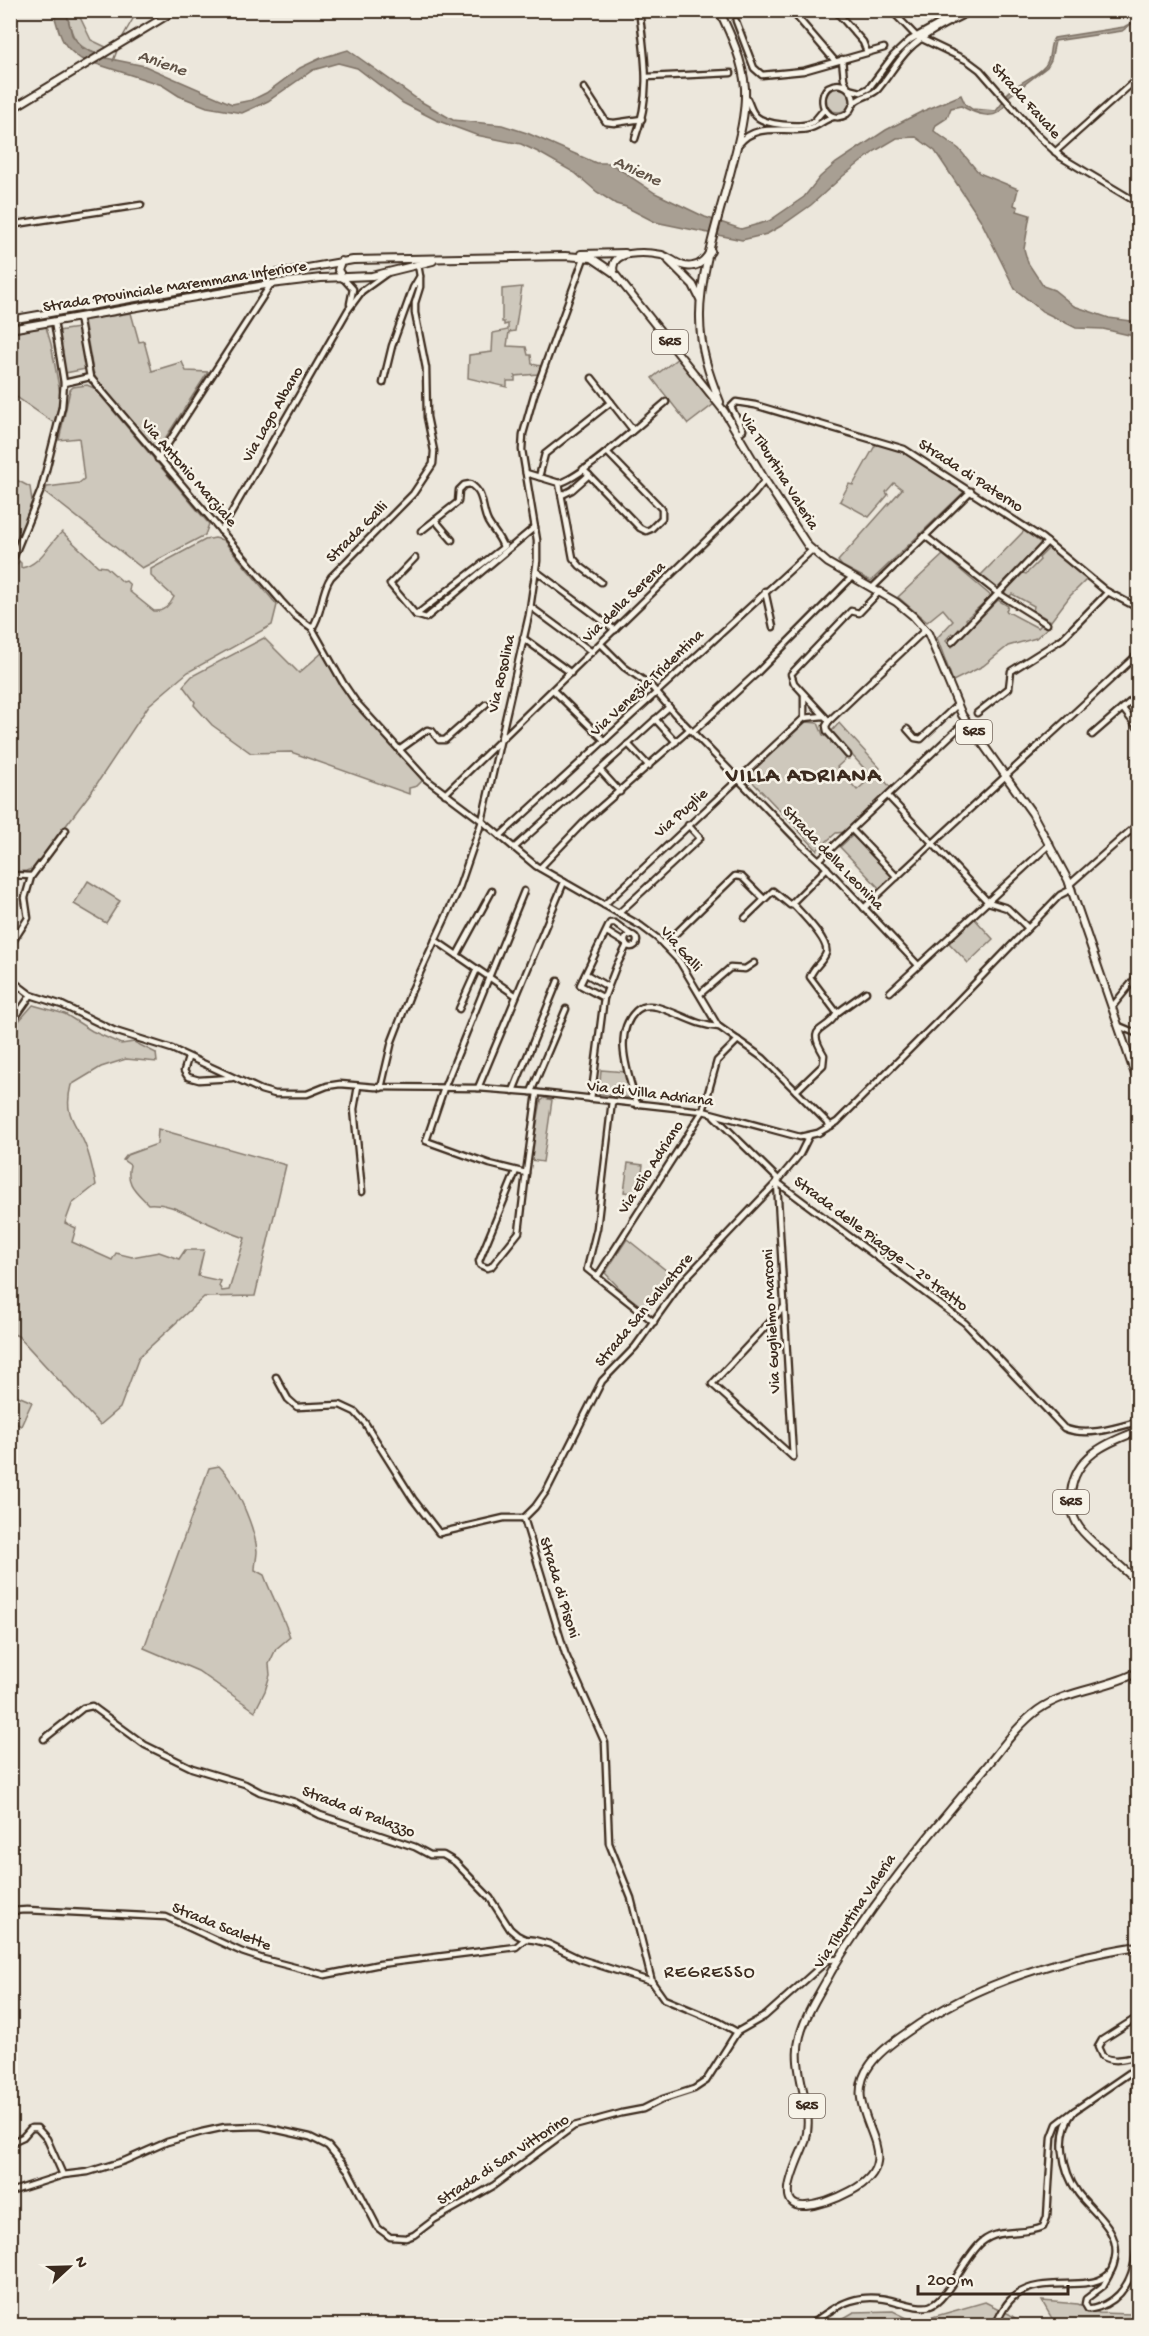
<svg xmlns="http://www.w3.org/2000/svg" width="1149" height="2336" font-family="'Gochi Hand',sans-serif">
<rect width="100%" height="100%" fill="#ece7dc"/>
<filter id="ink" filterUnits="userSpaceOnUse"><feTurbulence type="fractalNoise" baseFrequency=".0167" numOctaves="2"/><feDisplacementMap in="SourceGraphic" scale="12" xChannelSelector="R" yChannelSelector="G"/><feConvolveMatrix kernelMatrix="1 2 1 2 8 2 1 2 1" color-interpolation-filters="sRGB"/></filter>
<g filter="url(#ink)">
<!-- green -->
<g fill="#cec8bc" stroke="#84796d" stroke-width="1.5">
<path d="M 66,11 L 77,11 L 91,40 L 108,48 L 106,58 C 73,44 75,45 66,11 Z"/>
<circle cx="838" cy="100" r="12"/>
<polygon points="522,287 515,331 509,332 507,346 526,347 528,355 531,355 532,364 541,366 538,374 515,376 515,381 507,381 507,387 468,378 469,355 492,352 493,333 508,330 508,324 504,325 504,322 502,322 502,289"/>
<polygon points="131,313 139,342 144,341 152,371 182,362 186,371 208,372 159,448 153,446 96,379 93,371 84,320"/>
<polygon points="46,327 51,344 60,393 60,401 54,423 11,393 11,333"/>
<polygon points="78,328 86,369 65,373 58,331"/>
<polygon points="678,358 714,404 688,424 652,378"/>
<polygon points="87,385 94,388 209,524 205,535 142,568 45,492 47,487 79,483 84,479 79,438 59,440 70,390 73,387"/>
<polygon points="876,444 901,451 965,491 871,581 842,566 838,561 902,489 894,483 886,492 888,495 869,517 840,501 849,484 853,485"/>
<polygon points="11,477 30,487 32,501 17,543 14,542 11,545"/>
<polygon points="1024,531 1041,543 998,589 981,575"/>
<path d="M 62,532 L 98,566 L 106,567 L 123,582 L 126,581 L 130,585 L 129,591 L 154,611 C 163,612 170,605 174,597 L 151,576 L 151,569 L 205,540 L 215,538 L 223,540 L 277,605 L 272,625 L 188,672 L 149,705 L 92,791 L 34,868 L 26,871 L 11,872 L 10,578 L 19,561 L 21,563 L 21,568 C 40,565 48,545 62,532 Z"/>
<polygon points="1049,548 1087,579 1070,596 1051,621 1033,611 1034,606 1012,594 1009,597 1003,594 1023,573 1026,574 1040,560 1039,558"/>
<polygon points="943,555 991,596 966,619 967,622 955,635 952,633 946,640 952,647 998,600 1008,606 1006,611 1038,628 1041,625 1047,628 1036,638 1008,646 983,666 953,681 937,638 953,621 943,609 927,622 898,597"/>
<polygon points="264,638 299,673 323,652 353,702 423,780 417,786 409,788 409,794 291,752 251,753 212,725 194,705 195,702 183,686 192,676"/>
<polygon points="806,722 818,723 823,735 831,739 831,742 833,739 848,757 837,767 857,790 872,777 831,732 839,723 880,768 877,772 891,788 845,832 836,833 817,850 747,776"/>
<polygon points="853,835 893,877 880,889 840,847"/>
<polygon points="88,881 120,901 106,923 74,904"/>
<polygon points="974,918 993,939 968,963 949,943"/>
<path d="M 33,1005 L 65,1014 L 92,1031 L 121,1044 L 134,1042 L 156,1053 L 157,1062 L 126,1059 L 101,1067 L 71,1085 C 63,1117 76,1121 86,1147 C 91,1159 93,1172 96,1185 L 72,1204 L 65,1223 L 76,1228 L 72,1242 L 112,1260 L 116,1253 L 132,1257 L 159,1252 L 179,1259 L 185,1250 L 204,1250 L 198,1276 L 221,1281 L 219,1286 L 222,1291 L 229,1290 L 245,1238 C 234,1234 221,1229 210,1224 C 189,1216 172,1202 148,1204 C 136,1191 125,1184 130,1165 L 123,1160 L 127,1155 L 157,1144 L 158,1129 L 286,1165 L 255,1296 L 204,1297 L 139,1357 L 120,1408 L 100,1425 L 18,1336 L 11,1333 L 11,1030 Z"/>
<polygon points="601,1070 626,1072 632,1098 599,1094"/>
<polygon points="545,1098 552,1100 543,1162 530,1160 541,1101"/>
<polygon points="628,1163 643,1165 639,1194 624,1192"/>
<polygon points="627,1239 673,1276 647,1311 624,1293 605,1273"/>
<polygon points="11,1393 32,1402 21,1426 11,1421"/>
<path d="M 219,1466 C 235,1481 255,1528 257,1551 C 257,1557 255,1564 255,1570 L 264,1575 C 272,1597 283,1615 290,1637 L 276,1649 L 269,1664 L 270,1675 L 265,1691 L 255,1711 L 198,1671 L 144,1648 L 209,1468 Z"/>
<polygon points="1042,2301 1078,2304 1099,2313 1132,2314 1138,2317 1138,2325 1045,2325 1054,2322"/>
<polygon points="985,2302 1009,2314 1025,2325 830,2326 854,2312 893,2311 915,2322"/>
</g>
<!-- water -->
<g fill="#a89f93" stroke="#7c7064" stroke-width="1.5">
<path d="M 53,11 L 66,11 L 72,35 L 82,48 L 106,58 L 145,66 L 232,104 L 252,100 L 266,93 L 300,68 L 321,58 L 348,50 L 420,101 L 453,120 L 502,125 L 527,133 L 596,163 L 610,163 L 655,193 L 705,217 L 741,229 L 769,221 L 804,197 L 820,177 L 836,163 L 886,130 L 921,112 L 961,95 L 965,104 L 972,109 L 996,111 L 1003,102 L 1005,105 C 996,123 974,113 961,106 L 951,108 L 947,118 L 936,125 L 934,131 L 959,149 L 979,173 L 1018,189 L 1014,205 L 1018,207 L 1017,211 L 1030,215 L 1024,249 L 1028,263 L 1043,286 L 1054,290 L 1074,306 L 1109,318 L 1138,322 L 1138,337 L 1103,329 L 1076,328 L 1042,311 L 1015,289 L 980,219 L 953,178 L 935,151 L 916,137 L 897,138 L 875,151 L 843,176 L 811,205 L 781,226 L 767,234 L 742,240 L 655,222 L 626,207 L 616,204 L 597,192 L 575,173 L 538,152 L 521,144 L 476,135 L 436,120 L 403,103 L 357,68 L 338,63 L 313,70 L 268,101 L 242,113 L 207,107 L 179,96 L 162,85 L 81,59 C 60,45 60,34 53,11 Z"/>
<path d="M 1138,19 L 1122,31 L 1055,41 L 1051,60 L 1047,67 L 1008,97 L 1006,95 C 1017,82 1035,78 1045,66 C 1052,57 1048,46 1054,38 L 1124,27 Z"/>
</g>
<g fill="none" stroke-linecap="round" stroke-linejoin="round">
<!-- stream -->
<g stroke="#7c7064" stroke-width="1.5">
<polyline points="122,38 138,10"/>
<polyline points="113,61 118,48"/>
</g>
<defs>
<g id="minor">
<polyline points="791,10 835,61"/>
<polyline points="835,10 863,42 867,52"/>
<polyline points="891,10 916,36 968,61 980,70 1034,132 1061,157 1138,203"/>
<polyline points="736,21 754,68 762,75 803,71 884,48"/>
<polyline points="1137,29 1138,31"/>
<polyline points="842,59 844,79 847,86"/>
<polyline points="647,77 731,73"/>
<polyline points="584,88 606,122 614,123 642,119"/>
<polyline points="849,89 861,92 869,88 893,56 910,40 964,10"/>
<path d="M 745,96 C 750,102 750,111 756,116 C 765,125 800,128 811,123 C 817,120 819,114 824,110"/>
<path d="M 854,104 C 854,88 842,80 828,87 C 814,101 829,126 847,114 C 851,111 851,107 854,103 C 860,96 872,96 878,89 C 889,76 897,61 909,49 C 926,32 952,21 973,10"/>
<path d="M 635,139 C 652,92 645,58 639,10"/>
<path d="M 739,144 C 757,122 783,133 807,129 C 817,128 824,119 833,117"/>
<polyline points="1055,152 1138,78"/>
<polyline points="10,225 141,205"/>
<path d="M 420,276 L 420,287 L 415,303 L 415,313 L 426,368 L 427,417 L 434,451 L 433,464 L 413,494 L 331,577 C 320,593 323,613 312,628 L 343,683 L 356,702 L 426,779 L 482,821 L 536,866 L 641,926 L 657,938 L 680,962 L 718,1026 L 763,1058 L 831,1126"/>
<polyline points="343,278 353,289 350,304"/>
<polyline points="79,317 90,377 281,601 294,615 312,628"/>
<polyline points="592,378 633,430"/>
<polyline points="64,383 90,377"/>
<polyline points="383,383 392,346 413,288 420,276 418,265"/>
<polyline points="738,434 743,430 731,407 736,402 755,405 904,449 1042,538 1106,591 1138,608"/>
<polyline points="158,459 271,284"/>
<polyline points="583,469 640,528 646,531 651,529 662,518 662,509 607,452"/>
<polyline points="526,473 559,483 573,558 580,566 601,582"/>
<polyline points="539,477 545,454 611,402"/>
<path d="M 559,483 C 579,480 647,418 666,402"/>
<polyline points="562,495 572,490 589,475"/>
<polyline points="435,520 452,540"/>
<polyline points="221,531 348,310 362,291 387,273"/>
<path d="M 421,531 L 458,502 L 459,490 L 464,485 L 470,484 C 485,493 481,508 488,522 C 493,531 500,537 503,547"/>
<polyline points="925,536 999,594 1047,624"/>
<polyline points="415,558 390,584 416,615 426,618 535,527"/>
<polyline points="10,566 41,490 62,407 64,383 54,321"/>
<polyline points="536,571 615,630"/>
<polyline points="873,587 971,491"/>
<polyline points="765,591 773,627"/>
<polyline points="531,607 592,652"/>
<polyline points="416,615 505,546"/>
<polyline points="523,638 571,673"/>
<polyline points="952,642 1047,542"/>
<polyline points="601,644 624,667 650,685 675,714 801,844 821,862 918,965"/>
<polyline points="553,690 605,741"/>
<polyline points="804,695 804,718"/>
<polyline points="1123,709 1138,728"/>
<polyline points="977,713 1009,688 1011,671 1062,639 1108,592"/>
<polyline points="804,718 824,716"/>
<polyline points="655,719 676,742"/>
<polyline points="829,721 794,683 791,674 851,611 859,613 880,591"/>
<polyline points="829,721 925,630"/>
<polyline points="829,721 826,726 827,731 848,755"/>
<polyline points="907,729 915,738 921,739 957,705"/>
<polyline points="693,732 757,673 852,577"/>
<polyline points="1092,735 1138,695"/>
<polyline points="628,744 649,766"/>
<polyline points="399,750 427,730 432,731 439,740 445,740 486,704"/>
<polyline points="600,770 620,792"/>
<polyline points="445,794 754,494 765,480"/>
<polyline points="888,796 988,902 1007,908 1028,928"/>
<polyline points="853,831 897,877"/>
<polyline points="500,836 812,550"/>
<polyline points="514,848 669,707"/>
<polyline points="819,860 966,721"/>
<polyline points="540,868 586,820 690,729"/>
<polyline points="10,875 31,876"/>
<polyline points="1070,884 1138,824"/>
<polyline points="524,891 444,1088 426,1141 490,1164 526,1173 537,1093"/>
<path d="M 792,903 C 800,912 830,941 826,953 C 823,962 813,967 810,977 L 837,1013 C 826,1034 805,1024 824,1055 L 823,1065 L 796,1091"/>
<polyline points="604,905 804,718"/>
<path d="M 864,908 C 954,822 1047,739 1138,654"/>
<polyline points="619,913 700,838 688,825"/>
<polyline points="745,918 773,891 790,905 827,868"/>
<polyline points="607,932 625,943"/>
<circle cx="631" cy="941" r="6"/>
<polyline points="435,940 515,995"/>
<polyline points="664,945 735,876 742,877 764,899"/>
<polyline points="10,946 28,918 25,898 31,877 66,830"/>
<polyline points="457,955 492,891"/>
<polyline points="586,974 608,987"/>
<polyline points="10,979 31,995 62,1005 115,1031 172,1049 261,1090 275,1094 307,1094 327,1086 340,1084 375,1087 478,1088 531,1092 703,1111 800,1137 818,1133 837,1122 955,1004 1060,895 1072,889"/>
<polyline points="890,992 1050,844"/>
<polyline points="700,994 730,968 745,969 754,963"/>
<polyline points="604,998 580,985 610,923 615,923 631,935"/>
<polyline points="1112,1007 1138,975"/>
<polyline points="459,1009 477,969"/>
<polyline points="837,1013 866,992"/>
<polyline points="10,1025 31,995"/>
<polyline points="1119,1026 1138,1034"/>
<polyline points="188,1058 184,1071 188,1077 199,1080 232,1078"/>
<polyline points="358,1086 354,1109 362,1192"/>
<polyline points="381,1088 392,1041 411,992 458,891 482,821 529,615 537,561 537,540 522,450 523,434 534,395 584,258"/>
<polyline points="478,1088 564,882"/>
<polyline points="513,1091 558,981"/>
<polyline points="531,1092 566,1009"/>
<polyline points="591,1099 604,998 616,967 627,945"/>
<polyline points="612,1101 597,1228 587,1269 654,1322"/>
<path d="M 637,1105 C 630,1078 611,1035 636,1011 C 642,1005 649,1005 657,1007 C 679,1013 696,1026 719,1027"/>
<polyline points="714,1116 779,1180"/>
<polyline points="516,1171 479,1261 480,1265 487,1268 491,1267 519,1232 526,1173"/>
<path d="M 777,1182 L 965,1323 L 1064,1428 C 1085,1437 1112,1429 1133,1423 L 1138,1426"/>
<polyline points="777,1182 793,1457"/>
<polyline points="597,1277 703,1111 717,1061 738,1040"/>
<polyline points="784,1307 712,1384 793,1457"/>
<polyline points="276,1377 288,1399 297,1407 340,1405 355,1412 365,1423 413,1499 439,1533 504,1518 524,1518"/>
<polyline points="524,1518 565,1653 605,1743 609,1843 631,1898 652,1982 664,1999 719,2022 737,2032"/>
<polyline points="524,1518 535,1507 547,1490 602,1381 635,1347 681,1283 777,1182 800,1154 809,1136"/>
<polyline points="44,1739 83,1708 92,1706 145,1745 192,1768 245,1784 260,1792 295,1802 320,1815 415,1847 430,1855 443,1855 455,1862 490,1898 510,1929 517,1935 525,1939 534,1940 549,1944 580,1959 652,1982"/>
<polyline points="10,1911 27,1910 166,1917 242,1952 263,1959 325,1975 380,1964 516,1947 525,1939"/>
<path d="M 1138,2017 L 1102,2040 L 1098,2047 L 1102,2056 C 1113,2063 1126,2059 1138,2056"/>
<polyline points="1138,2077 1134,2090 1138,2095"/>
<polyline points="10,2143 23,2137 31,2128 37,2128 47,2139 63,2175"/>
<polyline points="10,2192 63,2175 88,2172 124,2161 167,2142 202,2132 225,2127 260,2126 310,2137 328,2146 348,2170 378,2228 390,2237 406,2238 414,2235 435,2219 493,2186 574,2126 622,2113 643,2109 663,2099 694,2089 706,2081 737,2032 765,2016 828,1960 838,1959"/>
<path d="M 1109,2275 L 1103,2286 L 1086,2299 L 1085,2304 L 1088,2309 C 1094,2310 1099,2307 1106,2304 C 1141,2286 1138,2238 1137,2205"/>
<path d="M 809,2326 C 839,2302 860,2291 898,2302 C 908,2304 921,2309 930,2306 C 948,2300 964,2257 982,2242 C 1000,2227 1023,2236 1043,2227 L 1047,2217 L 1052,2137 L 1057,2124 L 1074,2111"/>
<path d="M 995,2326 C 1000,2315 1006,2302 1016,2295 C 1041,2276 1084,2291 1105,2277 C 1111,2274 1114,2265 1115,2258 C 1121,2231 1092,2212 1078,2193 C 1062,2170 1055,2133 1074,2111 L 1138,2067"/>
</g>
<g id="major">
<path d="M 719,10 C 731,35 743,61 745,88 C 746,116 738,143 731,170 C 720,213 699,274 700,318 C 700,348 709,375 720,402"/>
<polyline points="10,110 176,10"/>
<path d="M 711,251 C 706,258 701,265 693,266 C 681,269 672,258 662,255 C 647,252 607,249 614,273 L 724,411 L 765,480 L 808,546 L 828,563 L 896,602 L 913,616 L 928,633 L 962,715 L 1032,813 L 1068,880 L 1138,1083"/>
<polyline points="581,254 625,253"/>
<polyline points="341,261 338,270 343,278"/>
<polyline points="669,261 693,285 700,299"/>
<polyline points="10,320 353,260 565,256 592,258 614,273"/>
<polyline points="10,329 271,284 321,278 372,276 433,261"/>
<path d="M 1138,1431 C 1107,1443 1075,1455 1071,1493 C 1069,1507 1074,1522 1083,1532 C 1100,1551 1122,1565 1138,1583"/>
<path d="M 1138,1672 C 1107,1689 1068,1689 1038,1710 C 1016,1726 1000,1751 982,1772 C 945,1816 908,1860 874,1907 C 859,1929 844,1949 831,1972 C 820,1993 806,2013 800,2036 C 790,2072 816,2107 805,2142 C 801,2156 770,2209 806,2206 C 820,2205 838,2198 851,2191 C 917,2156 834,2113 870,2065 C 879,2052 893,2042 906,2033 C 974,1984 1056,1959 1138,1946"/>
</g>
</defs>
<!-- minor casing -->
<use href="#minor" stroke="#3b2a1e" stroke-width="9"/>
<!-- major casing -->
<use href="#major" stroke="#3b2a1e" stroke-width="10"/>
<!-- minor -->
<use href="#minor" stroke="#f7f3e8" stroke-width="4.5"/>
<!-- major -->
<use href="#major" stroke="#f7f3e8" stroke-width="6"/>
</g>
</g>
<g text-anchor="middle" dominant-baseline="central" stroke-width="5" stroke-linejoin="round" paint-order="stroke">
<!-- shield labels -->
<g fill="#f7f3e8" stroke="#73665b" stroke-width="1.5">
<rect x="652" y="330" width="36" height="24" rx="4.5"/>
<rect x="956" y="720" width="36" height="24" rx="4.5"/>
<rect x="1053" y="1490" width="36" height="24" rx="4.5"/>
<rect x="789" y="2094" width="36" height="24" rx="4.5"/>
</g>
<g font-size="15" font-weight="bold" fill="#3b2a1e">
<text x="670" y="342">SR5</text>
<text x="974" y="732">SR5</text>
<text x="1071" y="1502">SR5</text>
<text x="807" y="2106">SR5</text>
</g>
<!-- street labels -->
<g font-size="16" fill="#3b2a1e" stroke="#f7f3e8">
<text transform="translate(1025 102) rotate(48)">Strada Favale</text>
<text transform="translate(175 288) rotate(-9)">Strada Provinciale Maremmana Inferiore</text>
<text transform="translate(274 415) rotate(-60)">Via Lago Albano</text>
<text transform="translate(778 472) rotate(58)">Via Tiburtina Valeria</text>
<text transform="translate(188 474) rotate(49)">Via Antonio Marziale</text>
<text transform="translate(970 477) rotate(33)">Strada di Paterno</text>
<text transform="translate(358 533) rotate(-45)">Strada Galli</text>
<text transform="translate(625 603) rotate(-44)">Via della Serena</text>
<text transform="translate(503 674) rotate(-77)">Via Rosolina</text>
<text transform="translate(648 684) rotate(-43)">Via Venezia Tridentina</text>
<text transform="translate(682 814) rotate(-42)">Via Puglie</text>
<text transform="translate(832 859) rotate(46)">Strada della Leonina</text>
<text transform="translate(680 950) rotate(49)">Via Galli</text>
<text transform="translate(650 1095) rotate(7)">Via di Villa Adriana</text>
<text transform="translate(652 1168) rotate(-57)">Via Elio Adriano</text>
<text transform="translate(880 1245) rotate(37)">Strada delle Piagge – 2º tratto</text>
<text transform="translate(645 1311) rotate(-50)">Strada San Salvatore</text>
<text transform="translate(773 1321) rotate(-93)">Via Guglielmo Marconi</text>
<text transform="translate(558 1588) rotate(73)">Strada di Pisoni</text>
<text transform="translate(358 1813) rotate(21)">Strada di Palazzo</text>
<text transform="translate(856 1912) rotate(-56)">Via Tiburtina Valeria</text>
<text transform="translate(221 1928) rotate(22)">Strada Scalette</text>
<text transform="translate(504 2161) rotate(-33)">Strada di San Vittorino</text>
</g>
<!-- water labels -->
<g font-size="18" font-style="italic" fill="#615347" stroke="#f7f3e8">
<text transform="translate(162 64) rotate(19)">Aniene</text>
<text transform="translate(637 172) rotate(25)">Aniene</text>
</g>
<!-- neighbourhood labels -->
<g font-size="18" letter-spacing="1.5" fill="#3b2a1e" stroke="#f7f3e8">
<text x="710" y="1973">REGRESSO</text>
</g>
<!-- district labels -->
<g font-size="22" font-weight="bold" letter-spacing="1.5" fill="#3b2a1e" stroke="#f7f3e8">
<text x="804" y="777">VILLA ADRIANA</text>
</g>
</g>
<!-- margin -->
<rect width="1149" height="2336" fill="none" stroke="#f7f3e8" stroke-width="36"/>
<rect x="18" y="18" width="1113" height="2300" fill="none" stroke="#3b2a1e" stroke-width="2" filter="url(#ink)"/>
<!-- north arrow -->
<g transform="translate(69 2267) rotate(68)" stroke="#f7f3e8" stroke-width="4.5" paint-order="stroke">
<path d="M0-4.5L10 22L0 15L-10 22Z" fill="#3b2a1e"/>
<text y="-9" font-size="16" font-weight="bold" text-anchor="middle" fill="#3b2a1e">N</text>
</g>
<!-- scale -->
<path d="M918 2285v9h150v-9" fill="none" stroke="#3b2a1e" stroke-width="3"/>
<text x="927" y="2285" font-size="18" fill="#3b2a1e" stroke="#f7f3e8" stroke-width="4.5" paint-order="stroke">200 m</text>
</svg>
